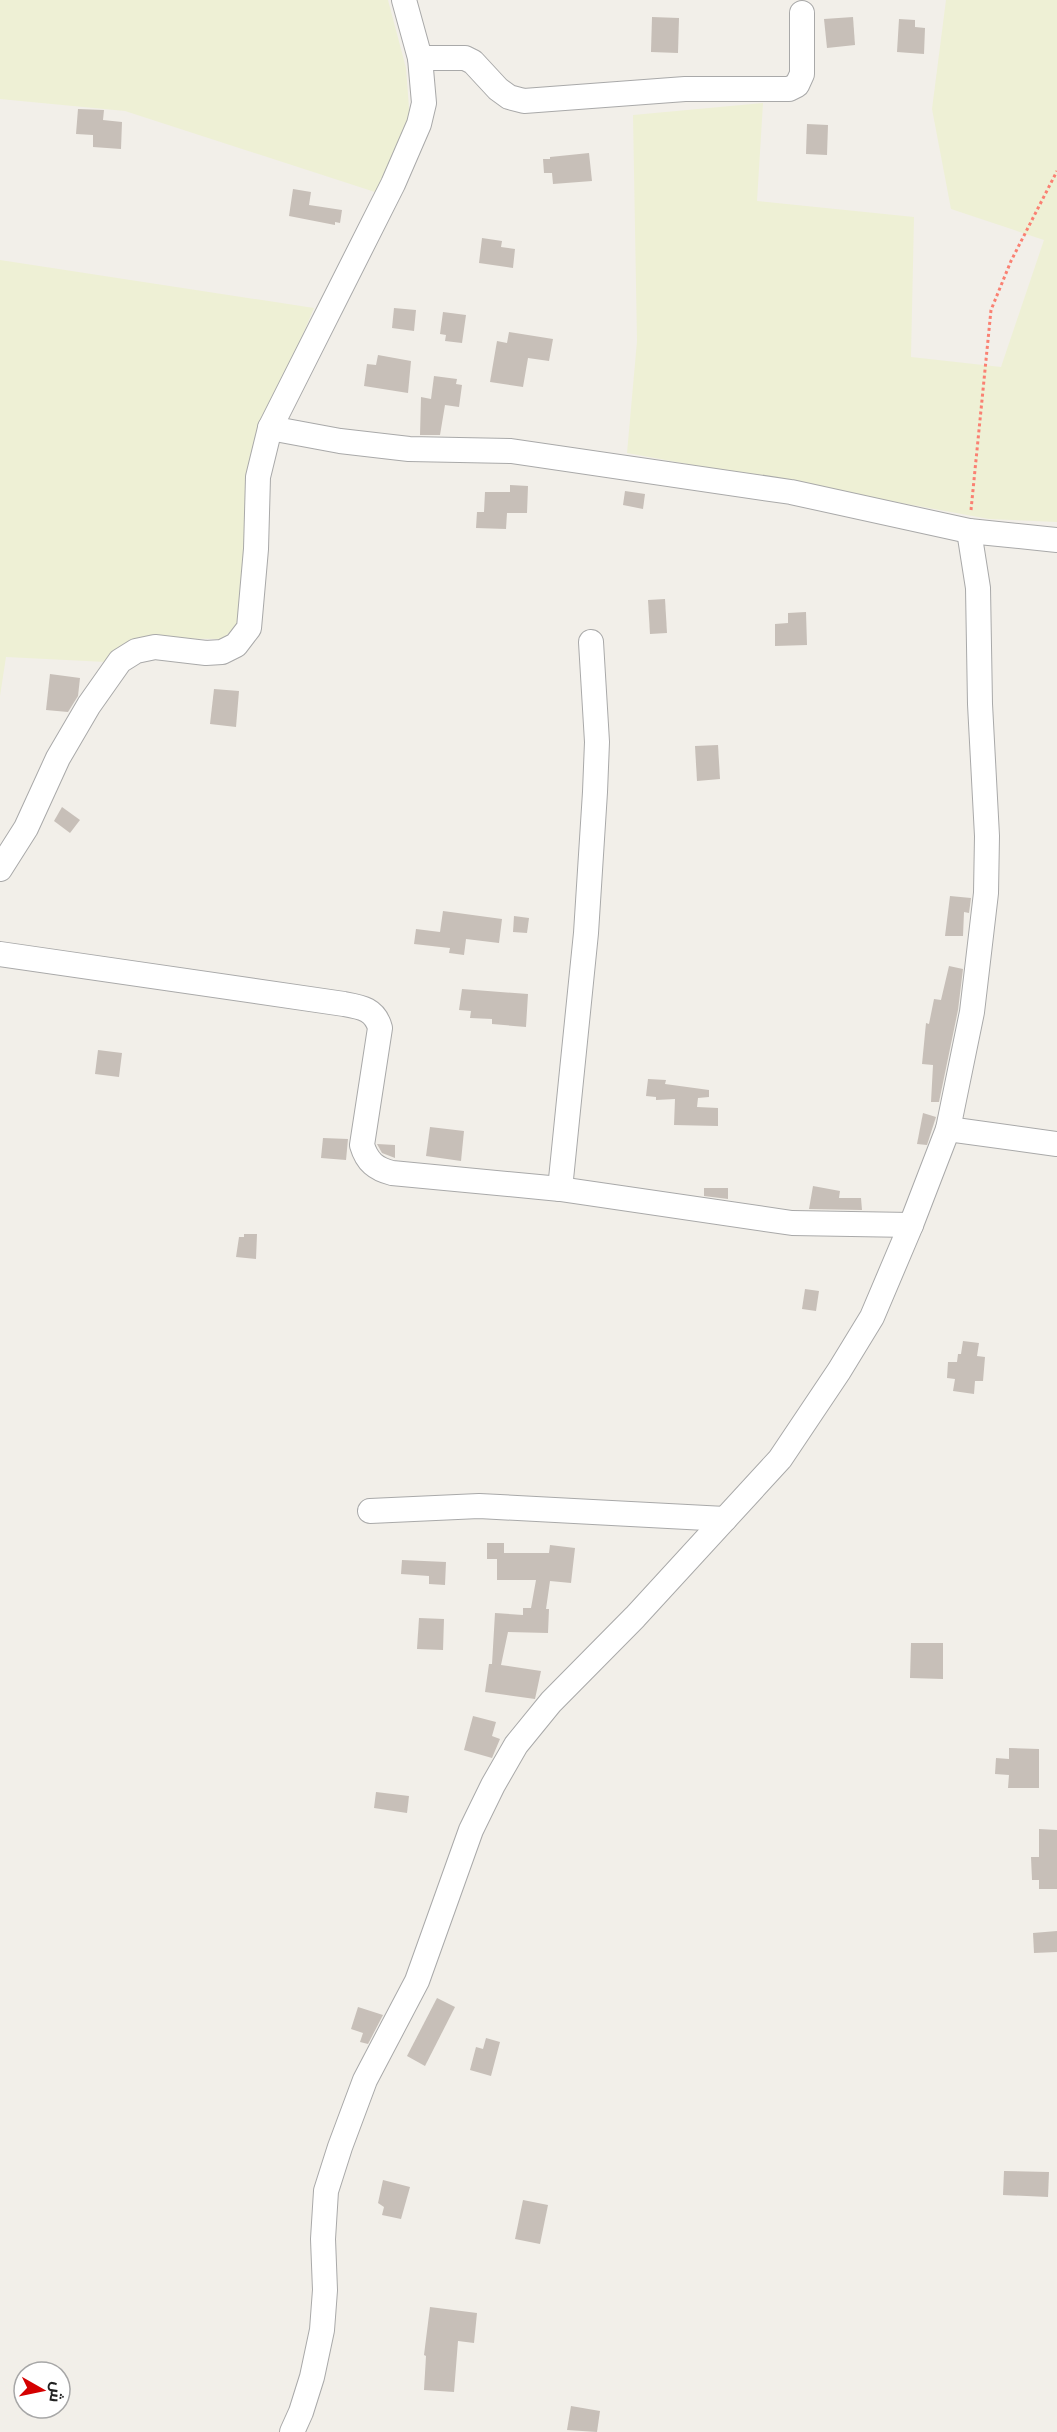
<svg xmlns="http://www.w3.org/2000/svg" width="1057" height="2432" font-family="'PT Sans Narrow',Cairo,sans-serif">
<rect width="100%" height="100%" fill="#f2efe9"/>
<!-- farmland -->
<g fill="#eef0d5">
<polygon points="0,0 388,0 406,68 410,121 378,193 125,111 0,99"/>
<polygon points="946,0 1057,0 1057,522 989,519 627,453 637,341 633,115 763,103 757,201 914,217 911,357 1001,367 1044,240 951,209 932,109"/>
<polygon points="0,260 314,308 254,450 240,623 222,639 144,638 106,662 6,657 0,696"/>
</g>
<!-- building -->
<g fill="#c7bfb8">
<polygon points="652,17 679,18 678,53 651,52"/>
<polygon points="853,17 855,45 827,48 824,19"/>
<polygon points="899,19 915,20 915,27 925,28 924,54 897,52"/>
<polygon points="78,109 104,110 103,120 122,122 121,149 93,147 93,135 76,134"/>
<polygon points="807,124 828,125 827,155 806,154"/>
<polygon points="589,153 592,181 553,184 552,173 544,173 543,159 550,159 550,157"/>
<polygon points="293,189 311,192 309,205 342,210 340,223 335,222 335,225 289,216"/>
<polygon points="482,238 502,241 501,247 515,249 513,268 479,263"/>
<polygon points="394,308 416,310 414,331 392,328"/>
<polygon points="443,312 466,315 462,343 445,341 446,335 440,334"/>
<polygon points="509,332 553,339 549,361 528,358 523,387 490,382 497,341 507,343"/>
<polygon points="378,355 411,361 408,393 364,386 367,364 376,365"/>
<polygon points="434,376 457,379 456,384 462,385 459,407 445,405 440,435 420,435 421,397 431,399"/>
<polygon points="510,485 528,486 527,513 507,513 506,529 476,528 477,512 484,512 485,492 510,492"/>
<polygon points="625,491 645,494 643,509 623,505"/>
<polygon points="665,599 667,633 650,634 648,600"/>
<polygon points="806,612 807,645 775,646 775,624 788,623 788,613"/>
<polygon points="50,674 80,678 78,696 68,712 46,710"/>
<polygon points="214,689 239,691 236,727 210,724"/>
<polygon points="718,745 720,779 697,781 695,746"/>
<polygon points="62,807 80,820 70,833 54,821"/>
<polygon points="950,896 971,898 969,913 964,912 963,936 945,936"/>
<polygon points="443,911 502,919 499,943 466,939 464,955 449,953 450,948 414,944 416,929 440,932"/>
<polygon points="514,916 529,918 527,933 513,932"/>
<polygon points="949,966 963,969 958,1010 939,1102 931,1102 933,1065 922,1064 926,1023 929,1024 934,999 941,1000"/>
<polygon points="462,989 528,994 526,1027 492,1024 492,1019 470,1018 471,1011 459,1010"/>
<polygon points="98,1050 122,1053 119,1077 95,1074"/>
<polygon points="648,1079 666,1080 665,1084 709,1090 709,1097 698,1098 697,1107 718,1108 718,1126 674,1125 675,1099 656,1100 656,1097 646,1096"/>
<polygon points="923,1113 936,1117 927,1145 917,1144"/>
<polygon points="430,1127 464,1131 461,1161 426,1156"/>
<polygon points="323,1138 348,1139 346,1160 321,1158"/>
<polygon points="377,1144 395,1145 395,1158 382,1153"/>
<polygon points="813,1186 840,1191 839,1198 861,1198 862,1210 809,1209"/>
<polygon points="704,1188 728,1188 728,1199 704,1196"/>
<polygon points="244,1234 257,1234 256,1259 236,1257 239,1237 244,1237"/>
<polygon points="805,1289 819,1291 816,1311 802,1309"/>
<polygon points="963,1341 979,1343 977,1356 985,1357 983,1381 975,1381 974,1394 953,1391 955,1379 947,1378 948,1362 957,1362 958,1354 961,1354"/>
<polygon points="487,1543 504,1543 504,1553 549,1553 550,1545 575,1548 571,1583 550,1581 546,1609 549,1609 548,1633 508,1632 501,1665 541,1671 535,1699 485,1692 489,1664 492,1664 495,1613 523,1615 523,1608 531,1608 536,1580 497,1580 497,1559 487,1559"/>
<polygon points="402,1560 446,1562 445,1585 429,1584 429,1576 401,1574"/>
<polygon points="419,1618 444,1619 443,1650 417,1649"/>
<polygon points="911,1643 943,1643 943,1679 910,1678"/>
<polygon points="473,1716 496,1722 492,1736 500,1739 492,1758 464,1750"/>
<polygon points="1009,1748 1039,1749 1039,1788 1008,1788 1009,1775 995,1774 996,1758 1009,1759"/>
<polygon points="376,1792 409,1796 407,1813 374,1808"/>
<polygon points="1039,1829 1057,1830 1057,1889 1039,1889 1039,1880 1032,1880 1031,1857 1039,1857"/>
<polygon points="1057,1931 1057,1952 1034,1953 1033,1933"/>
<polygon points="437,1998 455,2007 425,2066 407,2056"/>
<polygon points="358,2007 383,2015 368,2044 360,2042 363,2033 351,2029"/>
<polygon points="486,2038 500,2042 491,2076 470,2070 476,2047 483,2049"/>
<polygon points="1004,2171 1049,2172 1048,2197 1003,2195"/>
<polygon points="383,2180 410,2187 401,2219 382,2215 384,2207 378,2203"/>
<polygon points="523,2200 548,2205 540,2244 515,2239"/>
<polygon points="430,2307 477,2313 474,2343 458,2341 454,2392 424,2390 426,2356 424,2355"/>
<polygon points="571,2406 600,2411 597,2432 567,2430"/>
</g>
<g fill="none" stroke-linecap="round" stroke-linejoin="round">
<defs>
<g id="minor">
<polyline points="420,58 465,58 473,62 498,89 509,97 524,101 685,89 789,89 797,85 802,74 802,13"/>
<polyline points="270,428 340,441 409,449 511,451 791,492 969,531 1057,540"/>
<polyline points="0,869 26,828 58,758 89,705 120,661 136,651 155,647 206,653 222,652 236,645 249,628 256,549 258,477 270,428 393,184 419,124 424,103 420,58 404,0"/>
<path d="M 0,954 L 344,1004 C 361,1007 375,1009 380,1028 L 362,1145 C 367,1162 376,1169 392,1173 L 560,1189 L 792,1223 L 911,1225"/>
<polyline points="948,1129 1057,1144"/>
<polyline points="560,1189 586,933 595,792 597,742 591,642"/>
<polyline points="370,1511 479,1506 725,1519"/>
<polyline points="292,2432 301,2412 312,2377 322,2330 325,2290 323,2239 326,2191 340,2147 365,2080 417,1981 471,1830 493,1785 516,1745 551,1702 635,1617 780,1459 839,1371 872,1317 911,1225 948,1129 972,1012 986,893 987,836 980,704 978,588 969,531"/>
</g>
</defs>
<!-- minor casing -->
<use href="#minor" stroke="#a9a9a9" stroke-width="26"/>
<!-- path -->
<polyline stroke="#fa8072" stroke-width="3" stroke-dasharray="3 3" stroke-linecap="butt" points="971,510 991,310 1011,261 1057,171"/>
<!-- minor -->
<use href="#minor" stroke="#fff" stroke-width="24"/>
</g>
<!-- north arrow -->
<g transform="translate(42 2390) rotate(99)"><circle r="28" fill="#ffffff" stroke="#a7a7a7" stroke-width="1.5"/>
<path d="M0-4.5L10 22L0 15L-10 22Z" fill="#d40000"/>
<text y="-9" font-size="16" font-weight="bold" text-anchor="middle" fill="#222222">ش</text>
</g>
</svg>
